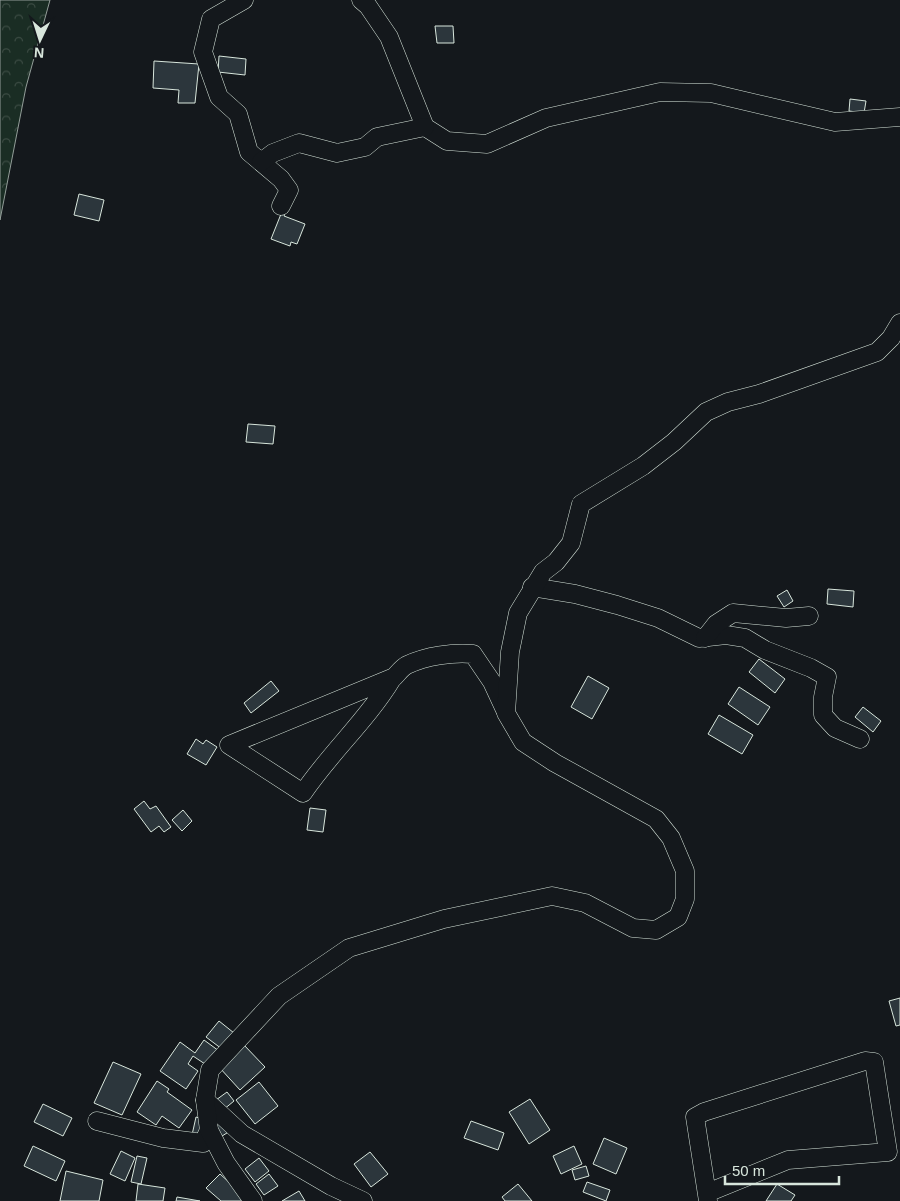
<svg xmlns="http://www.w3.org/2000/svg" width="900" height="1201" font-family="Helvetica,sans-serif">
<defs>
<pattern id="forest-crowns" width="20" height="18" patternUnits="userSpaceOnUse" patternTransform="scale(1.25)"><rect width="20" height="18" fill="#1a2d24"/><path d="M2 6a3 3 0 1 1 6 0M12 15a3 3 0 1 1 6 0" fill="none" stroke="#3b4b43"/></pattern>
</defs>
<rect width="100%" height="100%" fill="#14181c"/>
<!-- forest -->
<polygon fill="url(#forest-crowns)" stroke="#939e99" points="0,0 50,0 26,87 0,220"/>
<!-- building -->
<g fill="#2c363c" stroke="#d8e6dc">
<polygon points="435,26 453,26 454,43 437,43"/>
<polygon points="219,56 246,59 245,75 218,72"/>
<polygon points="154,61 199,64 195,103 178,103 179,90 153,88"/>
<polygon points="850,99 866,101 864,113 849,111"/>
<polygon points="79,194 104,200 99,221 74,215"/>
<polygon points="285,204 288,207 284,216 305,224 297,244 291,242 290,246 271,239"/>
<polygon points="248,424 275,426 273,444 246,442"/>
<polygon points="828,589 854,591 853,607 827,604"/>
<polygon points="787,590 793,601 784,607 777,596"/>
<polygon points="759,659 785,679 775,693 749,672"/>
<polygon points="588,676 609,688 592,719 571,707"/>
<polygon points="271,681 279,691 251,713 244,703"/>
<polygon points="739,687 770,707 758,725 728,704"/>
<polygon points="863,707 881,721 873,732 855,717"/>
<polygon points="719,715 753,735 742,754 708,734"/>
<polygon points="196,739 203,744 206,740 217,747 206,765 187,754"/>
<polygon points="144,801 150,809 156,806 171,827 164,832 159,826 151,832 134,809"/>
<polygon points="310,808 326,810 323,832 307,830"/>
<polygon points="183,810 192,821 182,831 172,820"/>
<polygon points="900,998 900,1025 896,1026 889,1001"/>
<polygon points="219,1021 234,1033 222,1049 206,1037"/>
<polygon points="204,1040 219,1051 208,1066 193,1056 188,1064 198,1071 186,1089 160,1071 180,1042 195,1053"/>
<polygon points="243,1044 265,1067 240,1090 219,1067"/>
<polygon points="113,1062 141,1074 122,1115 94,1103"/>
<polygon points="157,1081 169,1089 167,1092 192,1110 179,1128 162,1116 156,1125 137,1112"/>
<polygon points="259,1082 278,1106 255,1124 236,1100"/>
<polygon points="227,1092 234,1101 223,1110 216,1100"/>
<polygon points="530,1099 550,1130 529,1144 509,1112"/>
<polygon points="43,1104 72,1118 63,1136 34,1122"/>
<polygon points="196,1117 206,1120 202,1138 192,1135"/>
<polygon points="223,1118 230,1131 219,1138 211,1124"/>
<polygon points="471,1121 504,1133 498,1150 464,1138"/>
<polygon points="604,1138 627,1148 616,1174 593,1164"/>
<polygon points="33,1146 65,1161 56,1181 24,1166"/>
<polygon points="574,1146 582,1164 561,1174 553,1156"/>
<polygon points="121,1151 135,1158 125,1181 110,1174"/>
<polygon points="370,1152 388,1174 371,1187 354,1164"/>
<polygon points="137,1156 147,1158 141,1184 131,1182"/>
<polygon points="259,1158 269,1171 255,1182 245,1169"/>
<polygon points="586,1166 589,1176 575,1180 572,1170"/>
<polygon points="66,1171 103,1180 99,1201 60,1201"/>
<polygon points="220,1174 250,1201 221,1201 206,1188"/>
<polygon points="269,1174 278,1186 264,1195 256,1184"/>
<polygon points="587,1182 610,1190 606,1201 583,1192"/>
<polygon points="138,1184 165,1188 163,1201 136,1201"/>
<polygon points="518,1184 532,1201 505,1201 502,1197"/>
<polygon points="777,1184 795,1195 791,1201 766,1201"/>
<polygon points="299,1191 305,1201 282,1201"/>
<polygon points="177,1197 200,1201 176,1201"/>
</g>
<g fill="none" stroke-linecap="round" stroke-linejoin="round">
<defs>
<g id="minor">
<polyline points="244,0 211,19 203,52 219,97 238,114 249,152 281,179 289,190 281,206"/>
<polyline points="361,0 368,6 389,37 425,127 447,141 487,144 546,118 660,92 711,93 835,122 900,117"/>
<polyline points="261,162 273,153 299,143 337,153 365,147 377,137 425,127"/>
<polyline points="532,587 575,594 617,605 658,618 699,638 726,635 745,638 765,650 811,668 827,677 823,697 823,715 835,728 860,739"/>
<polyline points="705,638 716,624 733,613 786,618 809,616"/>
<path d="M 394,677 L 229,745 L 303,793 C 330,753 367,720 392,679 C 397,675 401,668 407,665 C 426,656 453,652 473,654 L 492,682 L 505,710"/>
<polyline points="205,1100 242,1134 331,1186 363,1201"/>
<polyline points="97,1121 163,1138 203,1143 209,1130"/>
<polyline points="707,1193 788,1160 888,1152 874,1062 865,1061 704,1112 695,1117 708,1201"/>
<polyline points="253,1201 226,1163 209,1130 205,1100 210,1070 279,996 349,948 444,919 552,896 585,903 633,928 656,930 678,917 685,899 685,871 671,838 656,819 555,763 523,742 506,713 510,652 518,613 543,572 556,562 571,543 581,504 643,466 674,442 706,412 728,402 759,394 877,352 891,338 900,323"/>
</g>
</defs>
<!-- minor casing -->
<use href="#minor" stroke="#d8e6dc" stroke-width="19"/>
<!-- minor -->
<use href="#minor" stroke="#14181c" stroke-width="18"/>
</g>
<!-- north arrow -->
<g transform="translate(40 40) rotate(184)" stroke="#14181c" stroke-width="4" paint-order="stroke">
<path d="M0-4L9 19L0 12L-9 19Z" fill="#d8e6dc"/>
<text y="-8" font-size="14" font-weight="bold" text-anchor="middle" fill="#d8e6dc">N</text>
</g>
<!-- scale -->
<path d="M725 1176v8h114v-8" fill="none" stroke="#d8e6dc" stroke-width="2.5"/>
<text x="732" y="1176" font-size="15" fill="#d8e6dc" stroke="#14181c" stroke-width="4" paint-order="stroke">50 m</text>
</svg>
